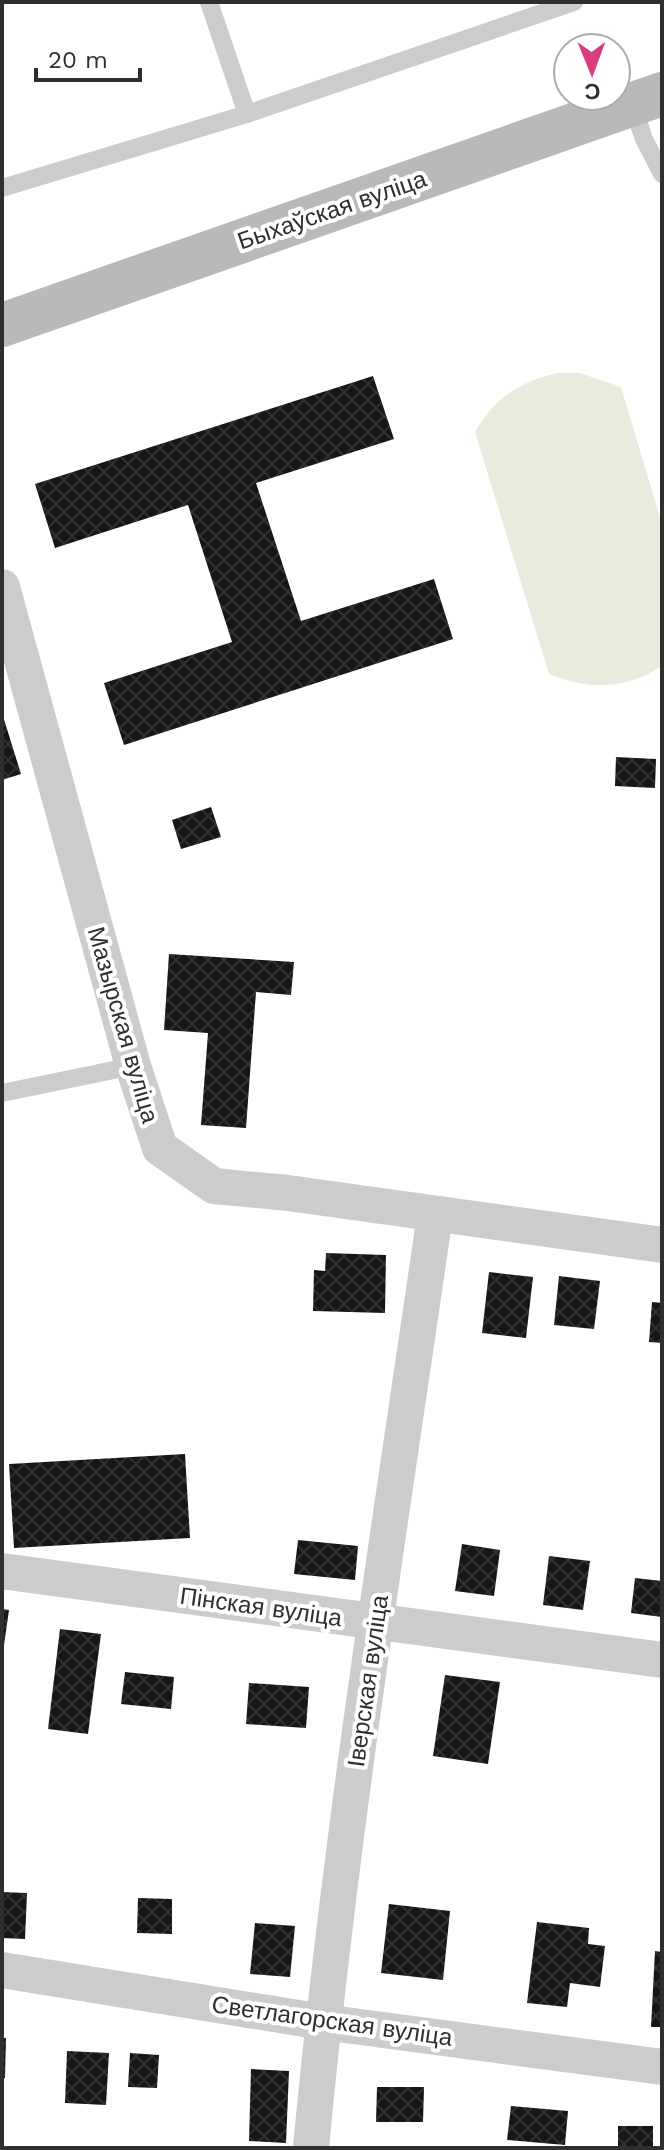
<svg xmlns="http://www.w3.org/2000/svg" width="664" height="2150" font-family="'Work Sans',sans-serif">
<defs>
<pattern id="building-cross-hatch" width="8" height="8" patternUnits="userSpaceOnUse" patternTransform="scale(2)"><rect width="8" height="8" fill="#161616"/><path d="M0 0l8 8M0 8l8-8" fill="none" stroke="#303030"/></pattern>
</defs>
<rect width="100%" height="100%" fill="#fff"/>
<!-- park -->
<path fill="#eaebdd" d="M 558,373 L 580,373 L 621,387 L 662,524 L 662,666 C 625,690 589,690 549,674 L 475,432 C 495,398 520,381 558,373 Z"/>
<!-- building -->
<g fill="url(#building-cross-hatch)">
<polygon points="373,376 394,439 256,483 301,621 434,579 453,639 124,745 104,683 232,642 188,505 55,548 35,484"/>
<polygon points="2,713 21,774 2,780"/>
<polygon points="616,757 656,759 655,788 615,786"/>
<polygon points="211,807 221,837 181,849 172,820"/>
<polygon points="169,954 294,962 291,995 256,992 246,1128 201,1125 208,1033 164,1030"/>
<polygon points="326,1253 386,1255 385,1313 313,1311 314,1270 325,1271"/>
<polygon points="489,1272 533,1277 526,1338 482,1333"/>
<polygon points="559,1276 600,1281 594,1329 554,1325"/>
<polygon points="652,1302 662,1303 662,1343 649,1342"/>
<polygon points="185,1454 190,1538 14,1548 9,1464"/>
<polygon points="298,1540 358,1546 355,1580 294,1574"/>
<polygon points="462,1544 500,1550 494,1596 455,1591"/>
<polygon points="549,1556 590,1561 583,1610 543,1605"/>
<polygon points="635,1578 662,1581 662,1617 631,1613"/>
<polygon points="2,1609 9,1610 4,1645 2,1645"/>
<polygon points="60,1629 101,1634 88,1734 48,1729"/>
<polygon points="125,1672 174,1677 171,1709 121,1704"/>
<polygon points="445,1675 500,1682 488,1764 433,1756"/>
<polygon points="249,1683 309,1687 306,1728 246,1724"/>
<polygon points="2,1892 27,1893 25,1939 2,1938"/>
<polygon points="138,1898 172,1899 172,1934 137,1933"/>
<polygon points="389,1904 450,1911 443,1980 381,1973"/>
<polygon points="537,1922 589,1928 588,1944 605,1946 600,1987 570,1983 567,2007 527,2003"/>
<polygon points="255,1923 295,1926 290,1977 250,1974"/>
<polygon points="655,1951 662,1952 662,2027 651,2027"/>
<polygon points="2,2038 6,2038 5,2078 2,2078"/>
<polygon points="67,2051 109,2053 106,2105 65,2103"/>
<polygon points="130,2053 159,2055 157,2088 128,2087"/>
<polygon points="251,2069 289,2071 286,2143 249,2141"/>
<polygon points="377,2087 424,2087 423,2122 376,2122"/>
<polygon points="511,2106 568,2111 565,2145 507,2140"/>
<rect x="618" y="2126" width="35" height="22"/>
</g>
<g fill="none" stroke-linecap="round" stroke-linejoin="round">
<!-- lane -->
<g stroke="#ccc" stroke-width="18">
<polyline points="209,2 247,114"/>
<polyline points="632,104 644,139 662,174"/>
<polyline points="2,188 247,114 574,2"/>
<polyline points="2,1093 133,1066"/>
</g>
<!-- street -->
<g stroke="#ccc" stroke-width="36">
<polyline points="2,587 133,1066 160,1148 214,1186 288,1193 662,1245"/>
<polyline points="2,1571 662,1660"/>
<polyline points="2,1970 323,2022 662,2067"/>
<path d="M 311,2148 C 340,1836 390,1525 435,1215"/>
</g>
<!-- secondary -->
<polyline stroke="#b9b9b9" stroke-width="44" points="2,325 662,94"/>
</g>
<g text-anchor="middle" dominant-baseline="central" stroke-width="8" stroke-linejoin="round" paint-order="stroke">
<!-- street labels -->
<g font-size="24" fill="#2f2f2f" stroke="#fff">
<text transform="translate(332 210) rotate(-19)">Быхаўская вуліца</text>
<text transform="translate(123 1025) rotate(74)">Мазырская вуліца</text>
<text transform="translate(261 1607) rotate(8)">Пінская вуліца</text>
<text transform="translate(368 1681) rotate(-82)">Іверская вуліца</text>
<text transform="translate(332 2021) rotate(8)">Светлагорская вуліца</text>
</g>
</g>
<!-- border -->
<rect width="664" height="2150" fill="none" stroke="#2f2f2f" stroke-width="8"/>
<!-- north arrow -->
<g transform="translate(592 72) rotate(179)"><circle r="38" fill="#ffffff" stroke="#acacac" stroke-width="2"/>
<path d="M0-6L14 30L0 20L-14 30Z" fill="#d93d81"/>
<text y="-12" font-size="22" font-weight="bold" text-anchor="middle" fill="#2f2f2f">С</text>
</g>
<!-- scale -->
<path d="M36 68v12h104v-12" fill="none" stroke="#2f2f2f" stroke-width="4"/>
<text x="48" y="68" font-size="24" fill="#2f2f2f" stroke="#ffffff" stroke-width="6" paint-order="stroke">20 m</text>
</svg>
